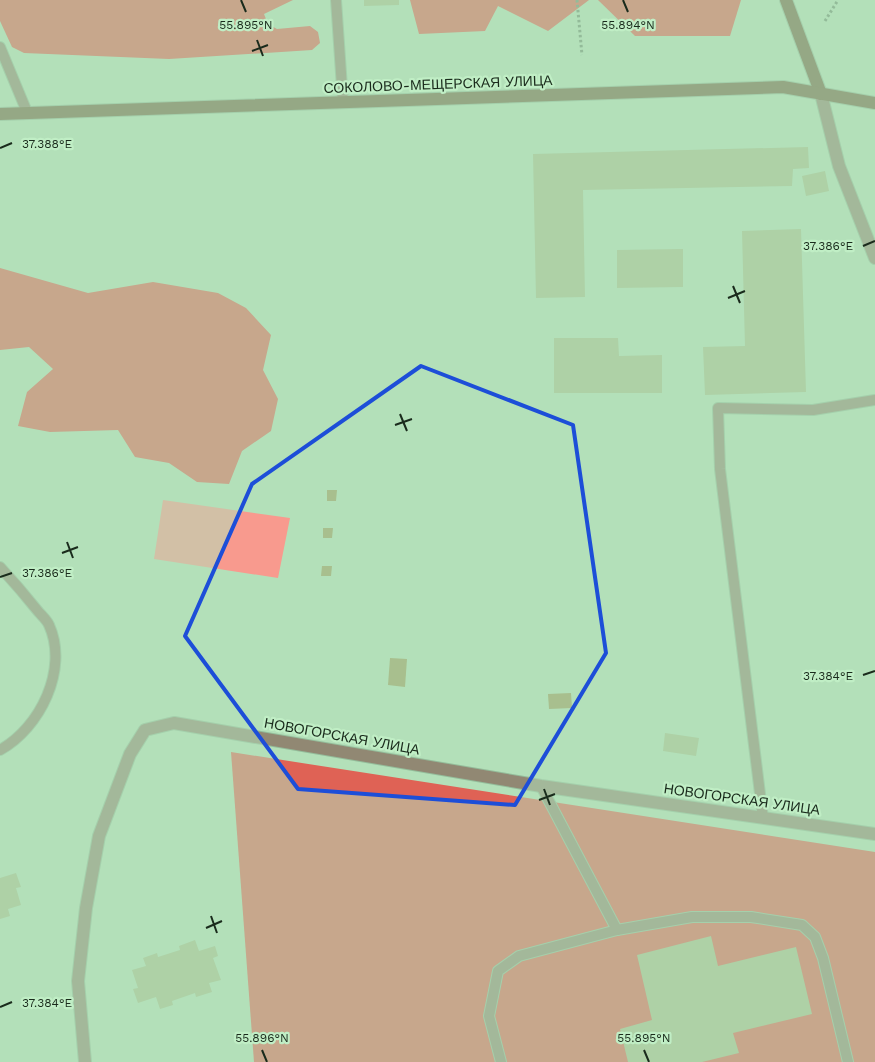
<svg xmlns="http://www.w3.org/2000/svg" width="875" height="1062" font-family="'Work Sans',sans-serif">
<rect width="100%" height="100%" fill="#b3e0b9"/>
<!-- green -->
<polygon fill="#f89a8e" points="163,500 290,518 278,578 154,559"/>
<!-- forest -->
<g fill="#df6255">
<polygon points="0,0 293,0 264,14 268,24 277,29 310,26 318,32 320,43 312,50 169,59 24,53 12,47 0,21"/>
<polygon points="410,0 589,0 548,31 498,6 485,31 419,34"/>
<polygon points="598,0 741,0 730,36 635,36"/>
<polygon points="0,268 88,293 153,282 218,293 246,308 271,335 263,370 278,399 271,431 242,451 229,484 197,482 169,463 135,457 118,430 50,432 18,426 27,392 53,369 29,347 0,350"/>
<polygon points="231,752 875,852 875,1062 254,1062"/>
</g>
<!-- building -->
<g fill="#a8bf8e">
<polygon points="364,0 399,0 399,5 364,6"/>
<polygon points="808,147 809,168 793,169 792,186 583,190 585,297 536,298 533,154"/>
<polygon points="825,171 829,191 806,196 802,176"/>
<polygon points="801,229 806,392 705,395 703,347 745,346 742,231"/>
<polygon points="683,249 683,287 617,288 617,250"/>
<polygon points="554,338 618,338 619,356 662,355 662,393 554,393"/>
<polygon points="327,490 337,490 336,501 327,501"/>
<polygon points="323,528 333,528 332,538 323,538"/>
<polygon points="322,566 332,566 331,576 321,576"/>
<polygon points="390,658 407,659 405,687 388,685"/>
<polygon points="571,693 572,708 549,709 548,694"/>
<polygon points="665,733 699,738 696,756 663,751"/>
<polygon points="16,873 21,887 16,888 21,905 8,909 10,916 0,919 0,878"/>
<polygon points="711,936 718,966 796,947 812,1014 733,1033 739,1053 702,1062 628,1062 620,1029 652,1020 637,955"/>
<polygon points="195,940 199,951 215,946 218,956 213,958 221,980 209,983 212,992 196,997 195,993 172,1001 173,1005 160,1009 156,997 138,1003 133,989 138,988 132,970 146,966 143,958 157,953 158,957 180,950 179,946"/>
</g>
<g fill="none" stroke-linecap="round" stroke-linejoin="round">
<defs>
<g id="lane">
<polyline points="336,0 343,102"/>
<polyline points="0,47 27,112"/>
<path d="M 0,567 C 13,581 25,595 37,610 C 41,615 47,620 49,625 C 69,669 40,728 0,750"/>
<polyline points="541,786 617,930"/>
<polyline points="763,818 720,469 718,408 813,410 875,400"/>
<polyline points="501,1062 489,1016 498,971 519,956 617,930 692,917 751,917 802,925 815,937 823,958 848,1062"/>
</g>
<g id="street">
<polyline points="821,94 839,166 875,258"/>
<polyline points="85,1062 78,981 86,908 99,836 130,754 145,730 174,723 541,786 875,834"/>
</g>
<g id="secondary">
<polyline points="786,0 821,94"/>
<polyline points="0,114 783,87 875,103"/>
</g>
</defs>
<!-- lane casing -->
<use href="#lane" stroke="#94bc9a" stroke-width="12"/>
<!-- street casing -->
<use href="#street" stroke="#94bc9a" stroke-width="14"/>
<!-- secondary casing -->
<use href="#secondary" stroke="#94bc9a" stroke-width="14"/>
<!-- path -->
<g stroke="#6e8f72" stroke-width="3" stroke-dasharray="2.5 2.5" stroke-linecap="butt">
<polyline points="577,0 582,55"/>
<polyline points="825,21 838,0"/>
</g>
<!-- lane -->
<use href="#lane" stroke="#918873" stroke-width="10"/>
<!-- street -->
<use href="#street" stroke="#918873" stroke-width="12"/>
<!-- secondary -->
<use href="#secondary" stroke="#716445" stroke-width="12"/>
</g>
<!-- marked area -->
<path d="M0 0H875V1062H0ZM 421,366 L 573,425 L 606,653 L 515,805 L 298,789 L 185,636 L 252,484 Z" fill="#b3e0b9" fill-opacity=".55" fill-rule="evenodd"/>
<path fill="none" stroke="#1d4ed8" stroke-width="4" stroke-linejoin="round" d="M 421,366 L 573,425 L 606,653 L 515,805 L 298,789 L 185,636 L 252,484 Z"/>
<!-- ticks -->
<path fill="none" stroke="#1a2b1c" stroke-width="2" d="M 241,0 L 246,12M 623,0 L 628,12M 257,40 L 263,56M 252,51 L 268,45M 0,148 L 12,143M 863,246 L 875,241M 733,286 L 740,303M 728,298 L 745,291M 400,414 L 407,431M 395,425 L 412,419M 67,542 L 73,558M 62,553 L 78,547M 0,577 L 12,573M 863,675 L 875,671M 544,789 L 550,805M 539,800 L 555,794M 211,916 L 217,933M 206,928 L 222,921M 0,1007 L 12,1002M 262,1050 L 267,1062M 644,1050 L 649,1062"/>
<g text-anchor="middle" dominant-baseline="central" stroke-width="4.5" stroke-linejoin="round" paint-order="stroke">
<!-- street labels -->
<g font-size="14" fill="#1a2b1c" stroke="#c0eec5">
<text transform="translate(438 84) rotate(-2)">СОКОЛОВО-МЕЩЕРСКАЯ УЛИЦА</text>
<text transform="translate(342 736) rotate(10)">НОВОГОРСКАЯ УЛИЦА</text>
<text transform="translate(742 799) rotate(8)">НОВОГОРСКАЯ УЛИЦА</text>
</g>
</g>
<g font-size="12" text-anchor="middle" fill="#1a2b1c" stroke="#c0eec5" stroke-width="4.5" stroke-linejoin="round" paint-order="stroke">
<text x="246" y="29">55.895°N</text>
<text x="628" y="29">55.894°N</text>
<text x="47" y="148">37.388°E</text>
<text x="828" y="250">37.386°E</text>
<text x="47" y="577">37.386°E</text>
<text x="828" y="680">37.384°E</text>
<text x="47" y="1007">37.384°E</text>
<text x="262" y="1042">55.896°N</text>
<text x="644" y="1042">55.895°N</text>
</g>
</svg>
